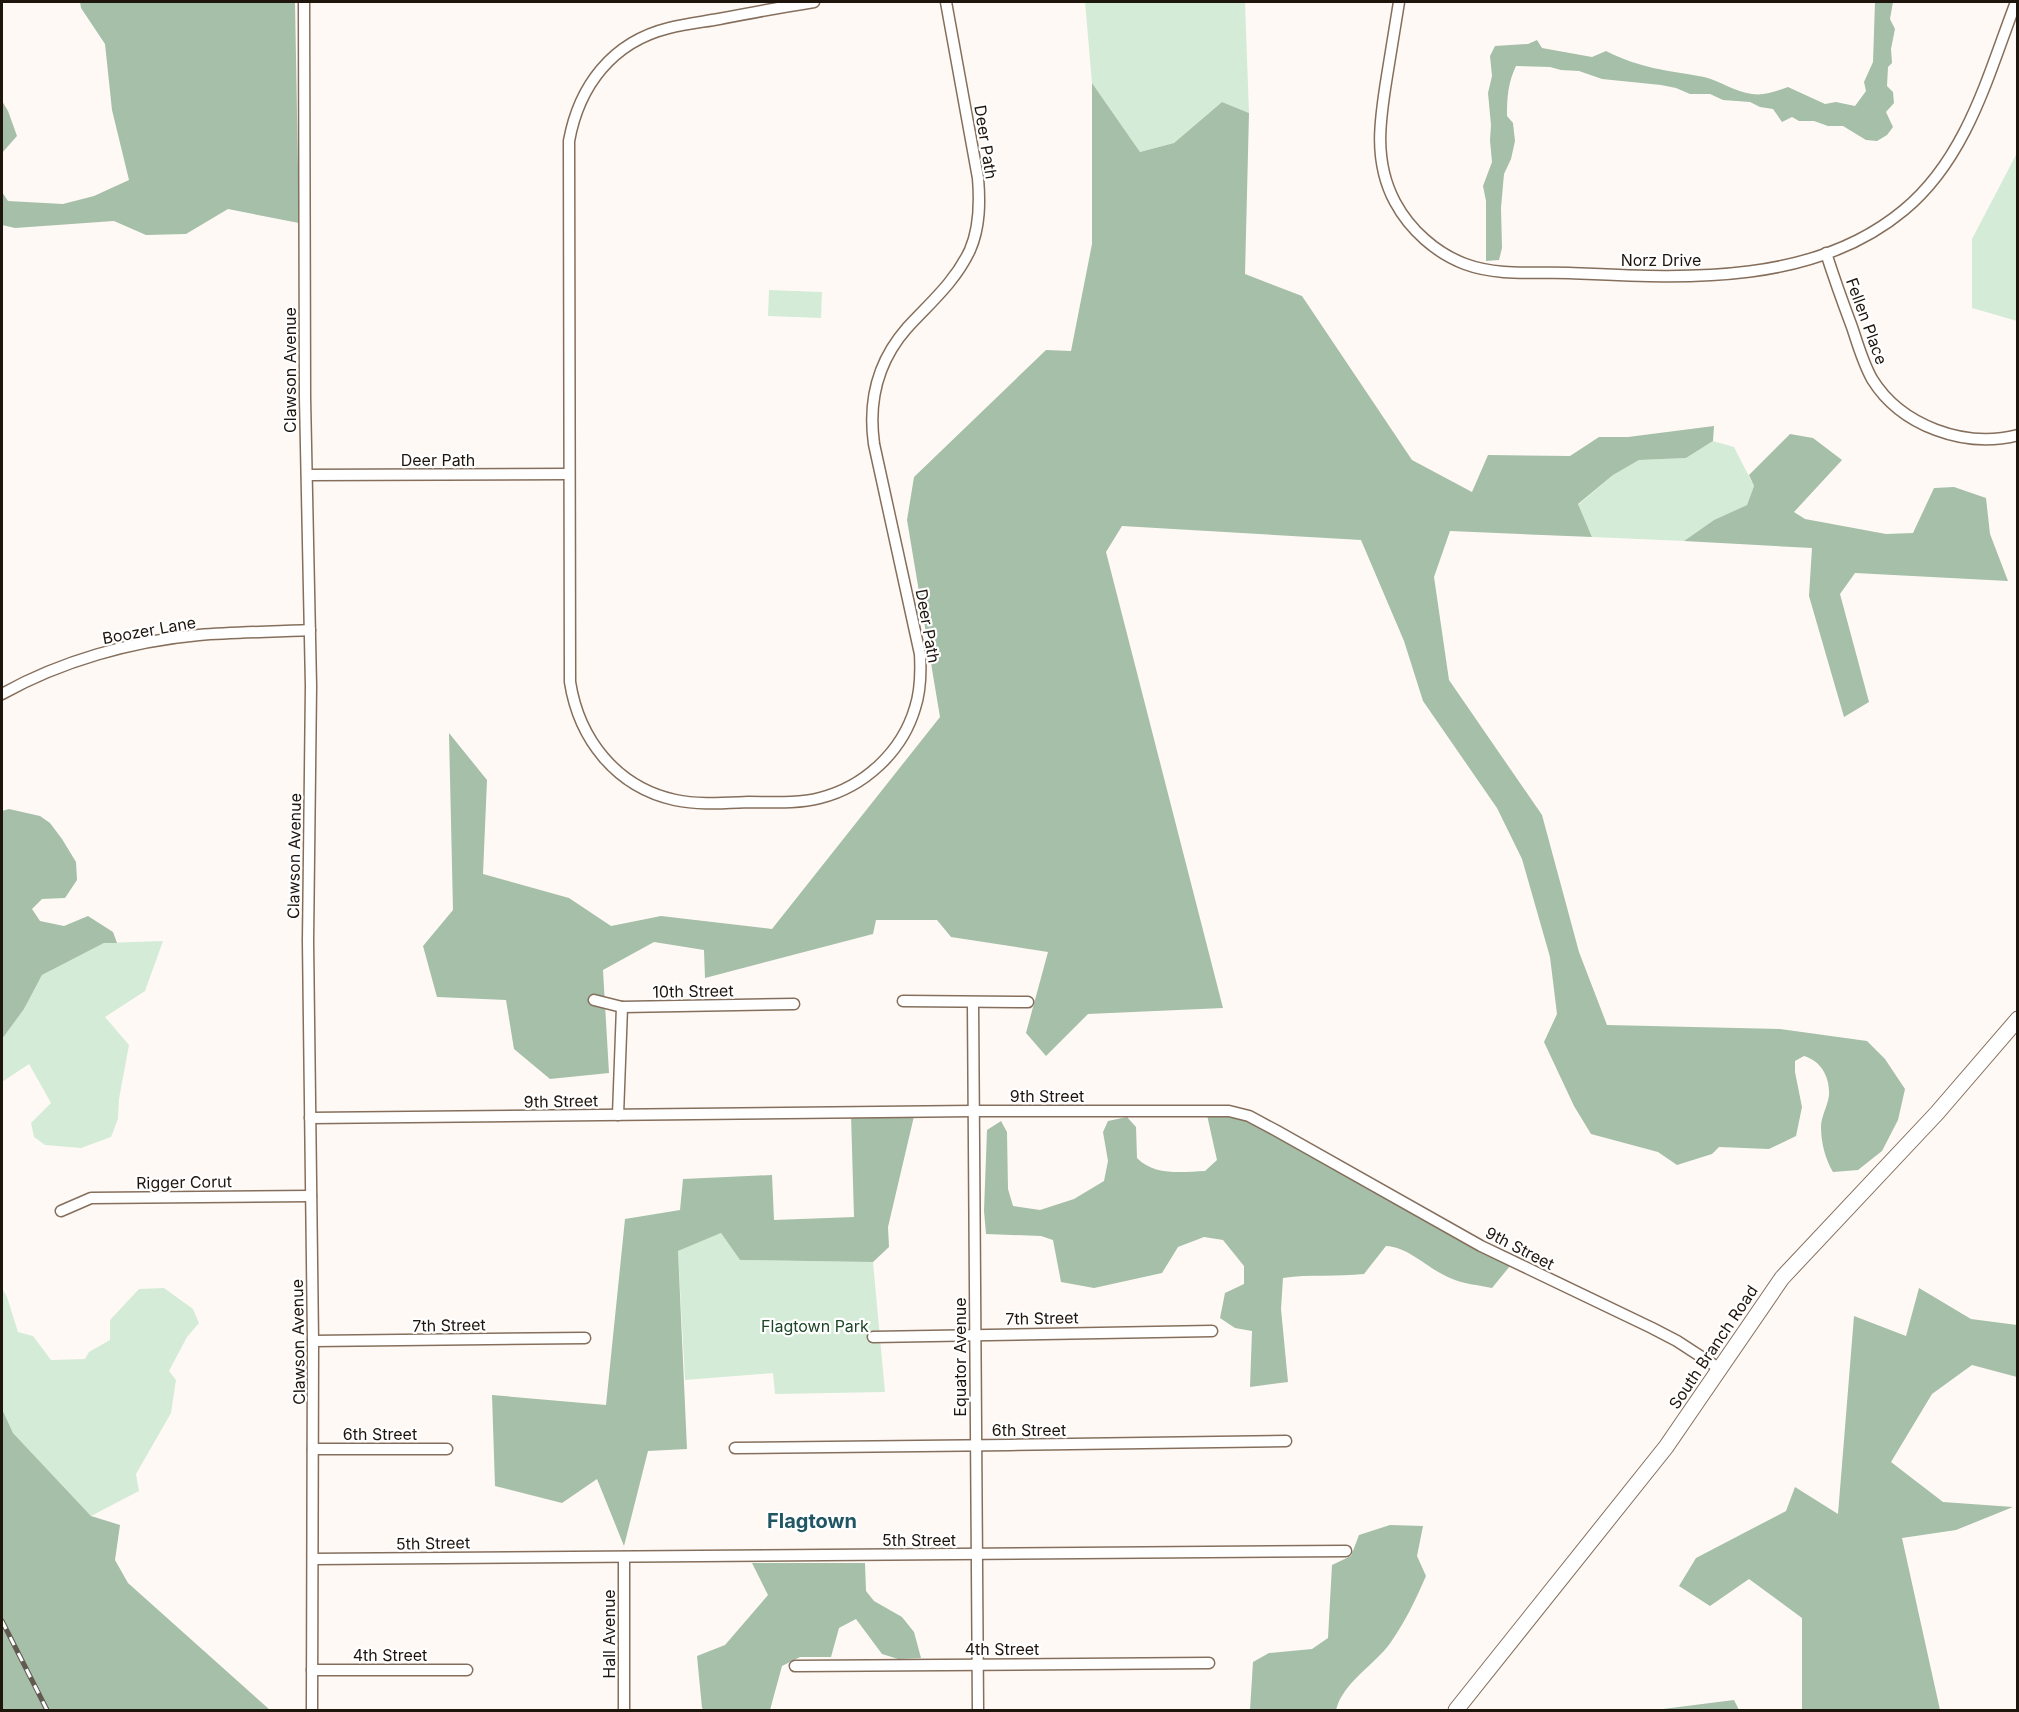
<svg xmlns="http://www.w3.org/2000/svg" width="2019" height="1712" font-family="Inter,sans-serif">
<rect width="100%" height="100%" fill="#fff9f5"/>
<!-- green -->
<g fill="#d4ecd7">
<polygon points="1085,2 1245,2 1249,113 1222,102 1174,143 1140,152 1092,83"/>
<polygon points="2017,153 2017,321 1972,308 1972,239"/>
<polygon points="769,290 822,292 821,318 768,316"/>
<polygon points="1713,441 1734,447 1754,486 1747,505 1714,520 1684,541 1592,537 1578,505 1613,475 1639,460 1686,458"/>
<polygon points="163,941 145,991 105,1017 129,1045 119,1099 118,1119 111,1137 81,1148 45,1145 34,1137 31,1123 51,1103 29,1064 2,1082 2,1039 24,1009 42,975 104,943"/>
<polygon points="721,1233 740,1260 873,1262 885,1392 775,1394 773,1373 685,1380 678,1251"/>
<polygon points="2,1288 7,1297 18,1332 33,1336 51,1360 85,1359 89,1352 110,1340 110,1320 139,1289 164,1288 193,1309 199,1323 187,1337 169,1371 176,1380 171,1413 136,1474 139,1491 91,1516 13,1433 2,1409"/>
</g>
<!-- forest -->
<g fill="#a5bfa8">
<polygon points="80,2 295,2 299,223 228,209 186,234 146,235 114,221 15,228 2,225 2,192 8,201 63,204 94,196 129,180 112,110 105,44 81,8"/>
<path d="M 1875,2 L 1893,2 L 1890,19 L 1895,29 L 1891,49 L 1892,63 L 1888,67 L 1887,86 L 1893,92 L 1894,103 L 1886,112 L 1893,127 L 1887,135 L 1877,141 L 1866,140 L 1843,126 L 1828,126 L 1814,121 L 1799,121 L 1792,117 L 1782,122 L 1773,109 L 1760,107 L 1750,102 L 1723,100 L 1710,94 L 1690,94 L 1676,88 L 1661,85 L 1602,79 L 1579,71 L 1561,70 L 1550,67 L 1516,66 C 1508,83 1507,97 1507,116 L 1513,123 L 1515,141 L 1511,159 L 1504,174 L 1501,208 L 1502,248 L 1499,260 L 1486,261 L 1486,201 L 1483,186 L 1492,162 L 1490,140 L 1491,125 L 1488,93 L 1492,76 L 1490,56 L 1495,46 L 1528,44 L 1537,40 L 1542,48 L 1592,57 L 1606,51 C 1642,69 1666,70 1704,77 C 1720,81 1735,92 1752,94 C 1764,96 1777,91 1788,87 L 1825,104 L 1836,102 L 1855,106 L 1866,91 L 1864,82 L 1873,62 Z"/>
<path d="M 1092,83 L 1140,152 L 1174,143 L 1222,102 L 1249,113 L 1245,274 L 1302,296 L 1412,460 L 1472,492 L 1488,455 L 1570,456 L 1599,437 L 1628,437 L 1714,426 L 1713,441 L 1686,458 L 1639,460 L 1613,475 L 1578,504 L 1592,537 L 1450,531 L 1434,577 L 1449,680 L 1542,815 L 1579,952 L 1607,1025 L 1780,1029 L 1867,1041 L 1885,1059 L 1905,1089 L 1898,1120 L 1882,1151 L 1858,1170 L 1833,1172 C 1825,1159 1821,1142 1821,1127 C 1821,1116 1828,1106 1829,1095 C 1830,1077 1821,1061 1804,1056 L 1795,1061 L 1795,1072 L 1802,1107 L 1796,1136 L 1769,1149 L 1719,1147 L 1712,1154 L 1677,1165 L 1658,1152 L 1591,1134 L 1574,1106 L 1544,1042 L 1557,1014 L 1550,957 L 1522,859 L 1497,808 L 1423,701 L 1404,641 L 1361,540 L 1122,526 L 1106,552 L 1223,1008 L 1088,1014 L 1046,1056 L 1026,1033 L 1048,952 L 951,937 L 937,920 L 876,920 L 873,934 L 705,978 L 704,950 L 654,942 L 603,970 L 609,1073 L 550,1079 L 514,1049 L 506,1000 L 437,997 L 423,946 L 453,910 L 449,733 L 487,780 L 483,874 L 569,898 L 611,926 L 661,916 L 772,929 L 940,717 L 907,520 L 914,477 L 1046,350 L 1071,351 L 1092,244 Z"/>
<polygon points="2,101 8,111 17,136 2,153"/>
<polygon points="1790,434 1813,438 1842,460 1794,512 1805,519 1886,534 1913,533 1934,488 1954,487 1986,498 1990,534 2008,581 1855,573 1840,594 1869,702 1844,717 1809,596 1812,548 1684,541 1714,520 1747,505 1754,486 1749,475"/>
<polygon points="9,809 40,816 50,823 62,839 76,862 77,880 65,898 42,899 32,909 40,921 64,926 88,916 113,932 117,943 104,943 42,975 24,1009 2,1039 2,811"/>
<polygon points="915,1112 888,1227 889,1247 873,1262 740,1260 721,1233 678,1251 687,1449 648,1451 624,1546 597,1479 562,1503 495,1486 492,1395 606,1405 625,1219 680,1210 683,1179 772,1175 774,1220 854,1217 851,1115"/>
<path d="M 1230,1114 L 1251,1121 L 1510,1266 L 1492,1288 C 1478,1285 1463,1284 1450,1278 C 1428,1269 1409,1247 1386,1246 L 1364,1274 C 1337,1277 1310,1274 1283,1278 L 1281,1309 L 1288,1382 L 1250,1387 L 1252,1331 L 1235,1328 L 1220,1318 L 1225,1293 L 1244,1284 L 1244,1266 L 1223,1240 L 1204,1237 L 1178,1247 L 1162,1273 L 1094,1288 L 1061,1282 L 1053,1240 L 1041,1236 L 986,1234 L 984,1211 L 987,1130 L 1001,1121 L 1007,1132 L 1008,1189 L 1013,1206 L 1040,1210 L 1074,1199 L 1104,1181 L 1108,1161 L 1103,1132 L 1108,1121 L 1127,1117 L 1136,1127 L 1137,1158 C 1154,1176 1182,1172 1205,1171 L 1217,1160 L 1207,1115 Z"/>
<polygon points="1919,1288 1971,1319 2017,1325 2017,1377 1972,1365 1932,1394 1891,1462 1943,1502 2013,1507 1956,1530 1902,1538 1940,1710 1802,1710 1802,1618 1749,1579 1710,1606 1679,1586 1696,1558 1786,1511 1795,1487 1838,1514 1854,1316 1906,1336"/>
<polygon points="2,1409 13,1433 91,1516 120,1525 115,1560 128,1583 270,1710 2,1710"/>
<path d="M 1390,1525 L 1423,1526 L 1417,1556 L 1426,1576 C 1416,1599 1405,1622 1391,1642 C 1374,1666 1343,1682 1336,1710 L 1250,1710 L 1253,1662 L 1269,1653 L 1312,1649 L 1328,1638 L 1332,1565 L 1351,1556 L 1359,1535 Z"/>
<polygon points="752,1563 865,1563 866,1591 874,1601 902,1617 914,1632 921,1658 898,1659 882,1654 856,1619 839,1628 831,1657 800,1657 782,1666 770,1710 704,1710 702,1708 697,1656 725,1645 768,1595"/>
<polygon points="1734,1700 1739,1710 1655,1710"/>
</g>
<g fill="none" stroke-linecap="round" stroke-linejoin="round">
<defs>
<g id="street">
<polyline points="304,2 305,398 311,686 308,941 313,1341 312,1710"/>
<path d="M 814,2 C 782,7 750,13 719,19 C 702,22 685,24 669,28 C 612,42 579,86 569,141 L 570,682 C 579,739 616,787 675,800 C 698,805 723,803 748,802 C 771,802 797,804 820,798 C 864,787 902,752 915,708 C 921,690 921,672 920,654 L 874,444 C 868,401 878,361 907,328 C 930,303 955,282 970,250 C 980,227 980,202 978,178 L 946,2"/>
<path d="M 1399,2 C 1395,26 1391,51 1387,76 C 1380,119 1373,161 1395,202 C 1410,230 1436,253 1465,264 C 1497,276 1535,272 1569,273 C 1680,278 1812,287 1904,210 C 1967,158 1988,75 2016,2"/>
<path d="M 1826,253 C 1834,278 1843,303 1852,327 C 1858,345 1863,363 1872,379 C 1901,426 1965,449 2018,435"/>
<polyline points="307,475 569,474"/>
<path d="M 2,694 C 61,661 132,641 199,635 C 236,632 273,632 310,630"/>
<polyline points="594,1000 622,1007 794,1004"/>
<polyline points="903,1001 1028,1002"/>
<polyline points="973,1003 978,1710"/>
<polyline points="618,1115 622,1007"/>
<polyline points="310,1118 973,1111 1229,1111 1249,1116 1277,1131 1481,1246 1652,1328 1677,1341 1720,1369"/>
<polyline points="61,1211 91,1198 311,1196"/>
<polyline points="873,1337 1212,1331"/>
<polyline points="313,1341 585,1338"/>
<path d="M 735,1448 C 919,1445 1102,1445 1286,1441"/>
<polyline points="313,1449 447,1449"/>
<polyline points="624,1557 624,1710"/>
<polyline points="313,1559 1346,1551"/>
<polyline points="795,1666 1209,1663"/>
<polyline points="312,1670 467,1670"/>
</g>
<polyline id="secondary" points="1456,1710 1666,1447 1782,1278 1937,1113 2018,1019"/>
</defs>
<!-- street casing -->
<use href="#street" stroke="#856f5c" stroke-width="13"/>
<!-- secondary casing -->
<use href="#secondary" stroke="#856f5c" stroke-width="17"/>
<!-- street -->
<use href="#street" stroke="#fff" stroke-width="10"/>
<!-- secondary -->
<use href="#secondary" stroke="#fff" stroke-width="15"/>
<defs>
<polyline id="rail" points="2,1621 47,1710"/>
</defs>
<!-- rail casing -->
<use href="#rail" stroke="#615952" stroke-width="5"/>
<!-- rail -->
<use href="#rail" stroke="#fff" stroke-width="3" stroke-dasharray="9" stroke-linecap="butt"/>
</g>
<g text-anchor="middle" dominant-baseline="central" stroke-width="4.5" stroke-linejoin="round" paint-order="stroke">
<!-- street labels -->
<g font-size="16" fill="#1e150d" stroke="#fff">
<text transform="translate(986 142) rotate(81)">Deer Path</text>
<text x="1661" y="260">Norz Drive</text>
<text transform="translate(1867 321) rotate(70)">Fellen Place</text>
<text transform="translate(290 370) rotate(-90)">Clawson Avenue</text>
<text x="438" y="460">Deer Path</text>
<text transform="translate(928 626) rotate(80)">Deer Path</text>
<text transform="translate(149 630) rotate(-10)">Boozer Lane</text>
<text transform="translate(294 856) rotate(-89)">Clawson Avenue</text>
<text transform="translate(693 991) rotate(-1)">10th Street</text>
<text x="1047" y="1096">9th Street</text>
<text transform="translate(561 1101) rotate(-1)">9th Street</text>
<text transform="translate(184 1182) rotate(-1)">Rigger Corut</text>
<text transform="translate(1520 1248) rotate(27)">9th Street</text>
<text transform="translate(1042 1318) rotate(-1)">7th Street</text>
<text transform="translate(449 1325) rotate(-1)">7th Street</text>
<text transform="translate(298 1342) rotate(-91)">Clawson Avenue</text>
<text transform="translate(1713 1347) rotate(-56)">South Branch Road</text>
<text transform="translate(960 1357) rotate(-90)">Equator Avenue</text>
<text x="1029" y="1430">6th Street</text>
<text x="380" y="1434">6th Street</text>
<text x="919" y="1540">5th Street</text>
<text transform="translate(433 1543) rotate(-1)">5th Street</text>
<text transform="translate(609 1634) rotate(-90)">Hall Avenue</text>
<text x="1002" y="1649">4th Street</text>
<text x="390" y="1655">4th Street</text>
</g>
<!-- park labels -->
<g font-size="16" fill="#1c4625" stroke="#fff">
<text x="815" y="1326">Flagtown Park</text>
</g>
<!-- quarter labels -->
<g font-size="20" font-weight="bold" fill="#205763" stroke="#fff">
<text x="812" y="1521">Flagtown</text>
</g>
</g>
<!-- border -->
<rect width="2019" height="1712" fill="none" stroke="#1e150d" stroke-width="6"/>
</svg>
